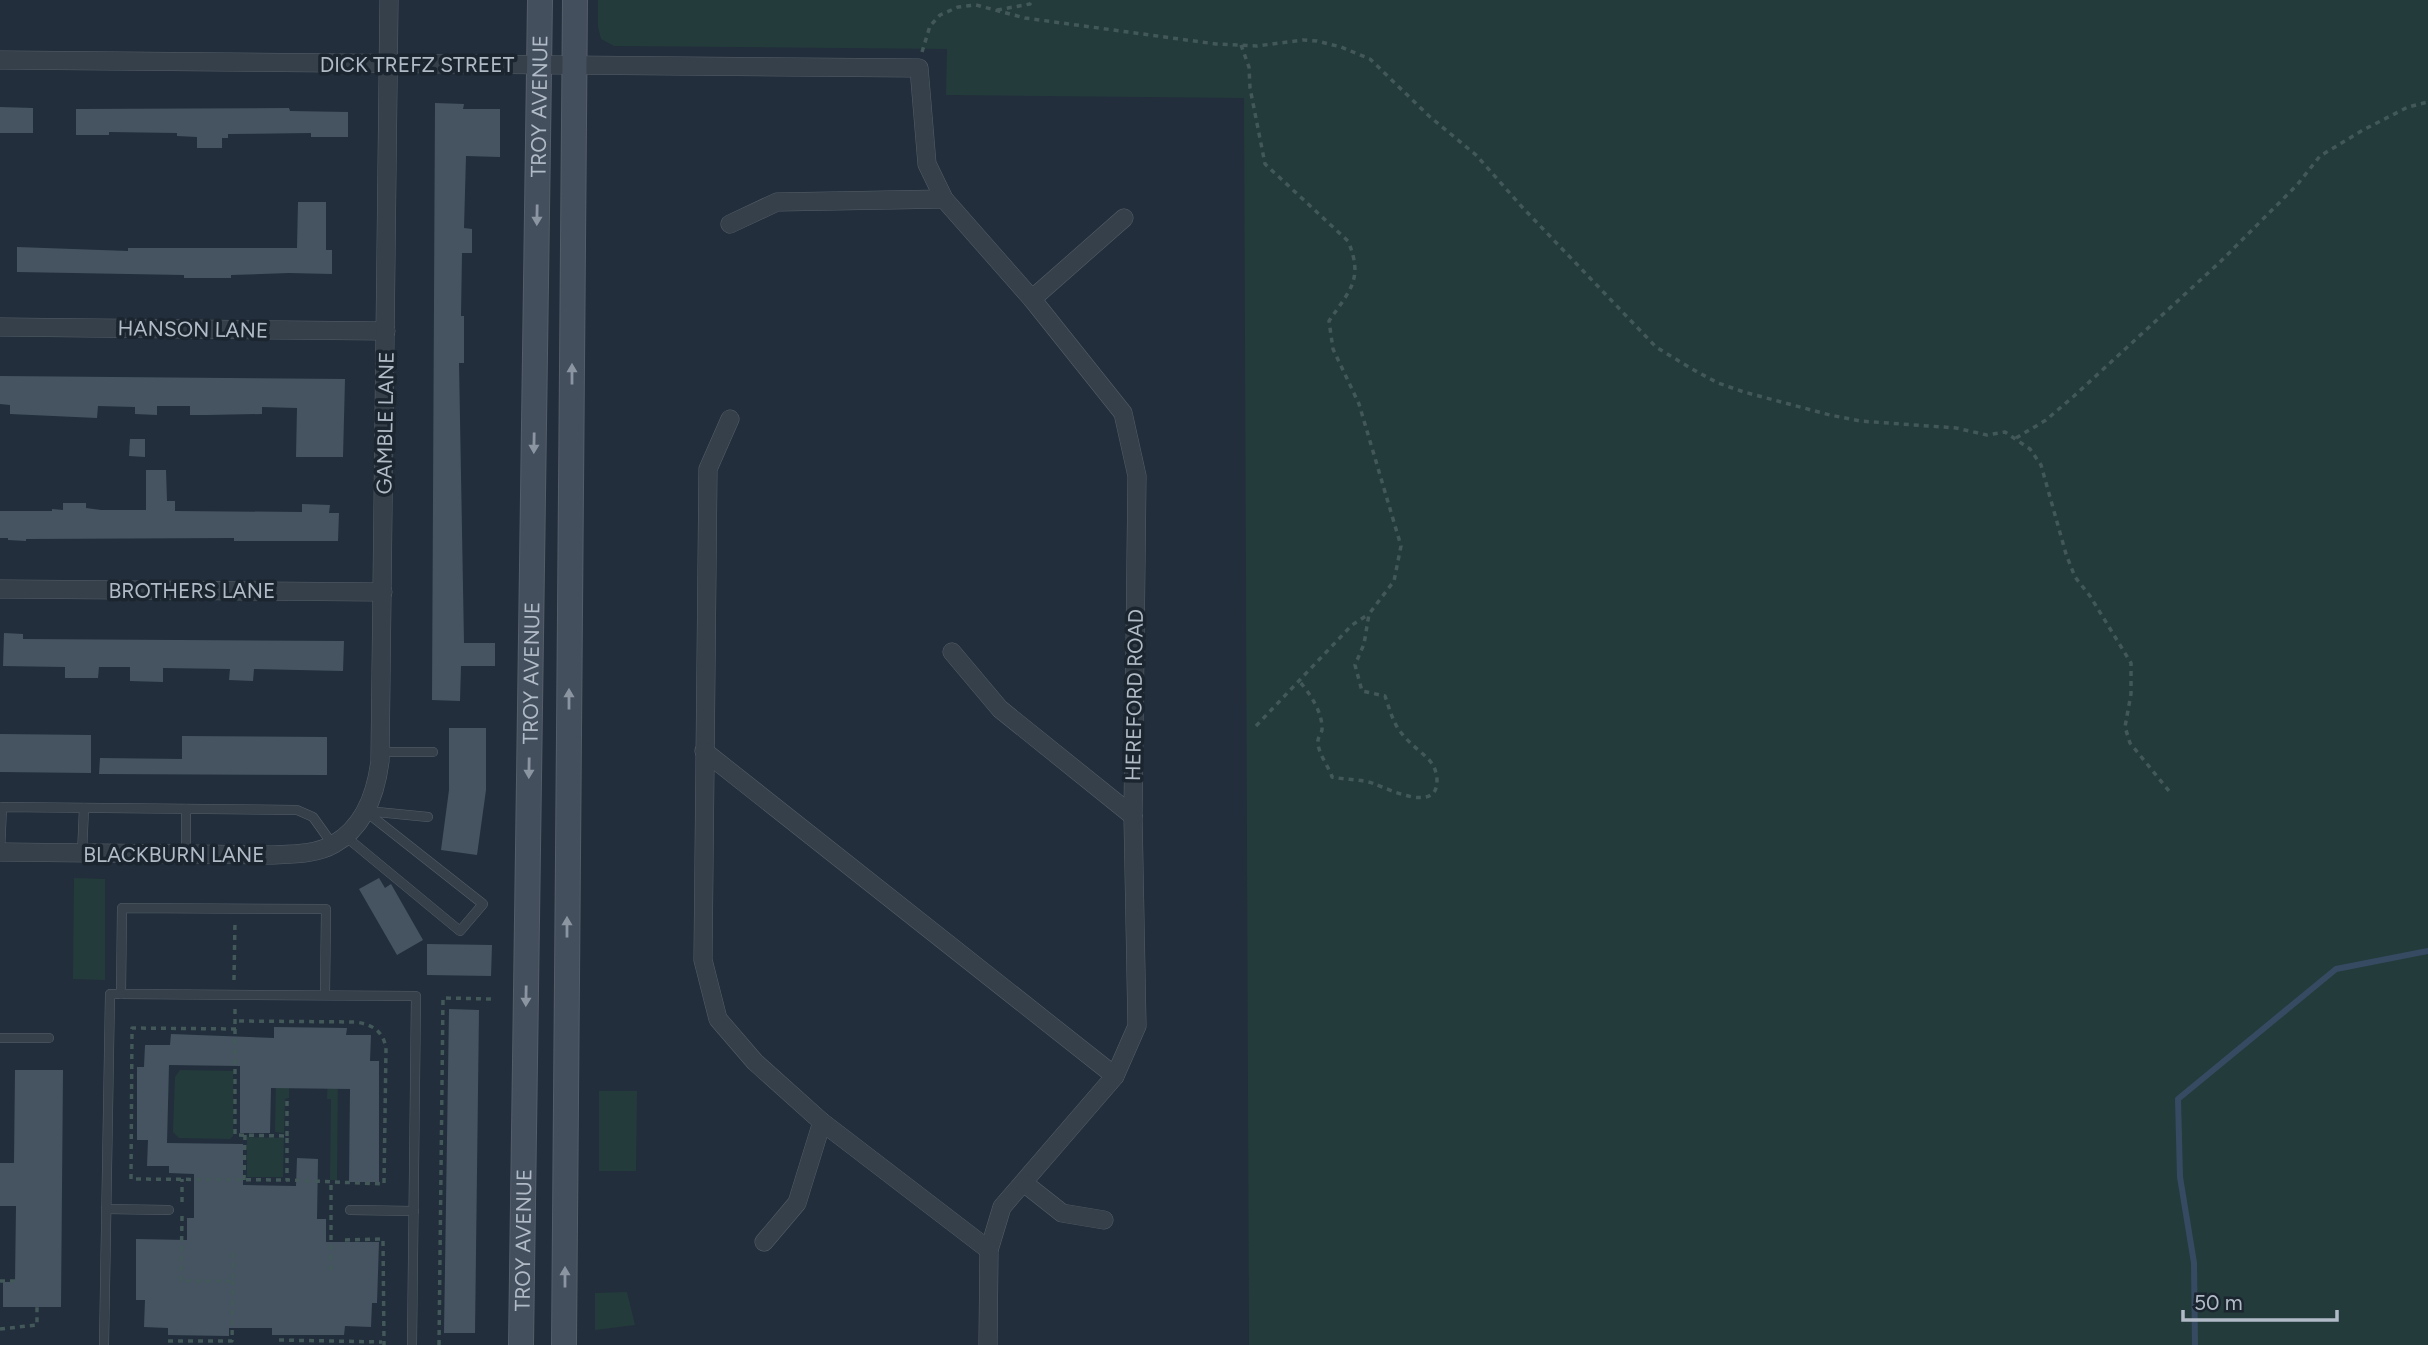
<svg xmlns="http://www.w3.org/2000/svg" width="2428" height="1345" font-family="Figtree,sans-serif">
<rect width="100%" height="100%" fill="#222e3b"/>
<!-- green -->
<g fill="#243b3c">
<polygon points="598,0 2428,0 2428,1345 1249,1345 1244,98 946,95 947,49 614,46 601,39 598,27"/>
<polygon points="74,878 105,879 105,980 73,979"/>
<polygon points="338,1069 337,1180 330,1180 331,1099 327,1099 328,1072 289,1071 289,1098 285,1099 284,1133 275,1132 276,1070"/>
<polygon points="180,1070 233,1071 233,1136 230,1139 179,1138 173,1132 175,1077"/>
<polygon points="599,1091 637,1091 636,1171 599,1171"/>
<polygon points="247,1137 284,1138 283,1177 247,1177"/>
<polygon points="627,1292 635,1325 595,1330 595,1293"/>
</g>
<g fill="none" stroke-linecap="round" stroke-linejoin="round">
<!-- stream -->
<polyline stroke="#364b62" stroke-width="6" points="2195,1345 2194,1263 2180,1177 2178,1099 2336,969 2428,951"/>
</g>
<!-- building -->
<g fill="#465462">
<polygon points="435,103 464,104 463,109 500,109 500,157 466,156 464,228 472,229 472,253 462,253 461,316 464,316 464,363 459,363 464,643 495,643 495,666 461,666 460,701 432,700"/>
<polygon points="0,107 33,108 33,133 0,133"/>
<polygon points="289,108 290,111 348,112 348,137 311,137 311,133 228,134 228,138 222,138 222,148 197,148 197,137 177,136 177,133 109,132 109,135 76,135 76,109"/>
<polygon points="298,202 326,202 326,250 332,250 332,274 289,273 231,275 231,278 184,278 184,275 17,272 17,247 128,251 128,248 297,248"/>
<polygon points="0,376 345,379 343,457 296,457 297,408 262,407 262,414 206,415 190,415 190,406 157,406 157,415 135,414 135,407 98,406 97,418 10,414 10,405 0,404"/>
<polygon points="130,439 145,439 145,457 129,456"/>
<polygon points="146,470 166,470 167,501 175,501 175,511 302,512 302,504 330,505 329,513 339,513 338,541 234,541 234,538 26,539 26,541 8,540 8,538 0,538 0,511 52,511 52,509 63,510 63,503 86,503 86,508 101,510 146,510"/>
<polygon points="4,633 23,634 23,639 344,641 343,671 254,669 253,681 229,680 230,669 163,668 163,682 130,681 130,667 99,667 98,678 65,678 65,667 3,666"/>
<polygon points="449,728 486,728 486,790 477,855 441,850 449,790"/>
<polygon points="0,734 91,735 91,773 0,772"/>
<polygon points="182,736 327,737 327,775 99,774 100,758 182,759"/>
<polygon points="379,878 385,888 391,884 423,940 397,955 359,889"/>
<polygon points="427,944 492,945 491,976 427,975"/>
<polygon points="449,1009 479,1010 475,1333 444,1333"/>
<polygon points="274,1027 347,1028 346,1035 371,1035 370,1061 379,1061 379,1182 349,1182 350,1089 271,1088 270,1133 240,1133 240,1066 169,1065 167,1143 243,1144 243,1185 296,1186 297,1158 318,1159 317,1219 326,1219 326,1242 379,1242 377,1303 372,1303 371,1327 345,1326 344,1335 272,1335 272,1328 229,1328 229,1336 168,1335 168,1328 144,1327 145,1300 136,1300 136,1239 187,1240 187,1218 194,1218 194,1174 169,1173 169,1166 147,1166 148,1140 137,1140 137,1067 144,1067 145,1045 170,1045 171,1034 274,1038"/>
<polygon points="15,1070 63,1070 61,1307 3,1307 3,1282 15,1282 16,1206 0,1206 0,1163 14,1163"/>
</g>
<g fill="none" stroke-linecap="round" stroke-linejoin="round">
<defs>
<g id="lane">
<polyline points="380,752 433,752"/>
<polyline points="186,809 186,854"/>
<polyline points="367,811 428,817"/>
<polyline points="345,836 460,931 483,904 365,811"/>
<polyline points="0,852 2,807 297,810 313,817 333,845"/>
<polyline points="82,854 84,808"/>
<polyline points="325,995 326,909 122,908 121,994 416,996 412,1345"/>
<polyline points="0,1038 49,1038"/>
<polyline points="106,1209 169,1210"/>
<polyline points="350,1210 414,1211"/>
<polyline points="104,1345 110,994 121,994"/>
</g>
<g id="street">
<polyline points="0,60 919,68 927,164 944,199 1032,299 1123,413 1137,476 1133,816 1137,1026 1115,1076 1002,1207 989,1250 988,1345"/>
<polyline points="730,224 777,202 944,199"/>
<polyline points="1032,299 1124,218"/>
<polyline points="0,327 386,331"/>
<polyline points="730,419 708,469 703,960 718,1019 755,1062 822,1122 989,1250"/>
<polyline points="0,589 383,592"/>
<polyline points="952,652 1000,709 1133,816"/>
<polyline points="704,751 1115,1076"/>
<path d="M 0,852 L 269,855 C 290,854 315,855 334,844 C 364,827 376,793 380,761 L 389,0"/>
<polyline points="1024,1183 1062,1213 1104,1220"/>
<polyline points="764,1242 797,1203 822,1122"/>
</g>
<g id="secondary">
<path id="s1" d="M 521,1345 L 540,0"/>
<polyline points="564,1345 575,0"/>
</g>
</defs>
<!-- lane casing -->
<use href="#lane" stroke="#545e69" stroke-width="10"/>
<!-- street casing -->
<use href="#street" stroke="#545e69" stroke-width="19"/>
<!-- secondary casing -->
<use href="#secondary" stroke="#545e69" stroke-width="26"/>
<!-- path -->
<g stroke="#425859" stroke-width="3.5" stroke-dasharray="5 5" stroke-linecap="butt">
<polyline points="997,10 1030,4 1033,0"/>
<path d="M 1241,45 L 1249,67 L 1250,88 L 1265,164 L 1348,241 C 1364,279 1350,290 1329,321 L 1333,349 L 1359,404 L 1401,546 L 1394,581 L 1369,614 L 1364,644 L 1355,665 L 1362,691 L 1385,696 C 1390,710 1393,724 1403,735 C 1411,745 1422,752 1430,761 C 1435,767 1437,774 1437,781 C 1437,813 1390,790 1375,784 C 1362,779 1346,780 1332,777 C 1329,767 1317,752 1318,741 C 1318,737 1321,734 1322,730 C 1323,713 1310,693 1299,681"/>
<polyline points="922,52 930,26 940,15 958,7 976,5 1025,18 1216,44 1257,46 1303,40 1317,41 1341,47 1370,59 1429,116 1476,155 1523,208 1656,347 1692,369 1718,383 1744,392 1830,415 1860,421 1956,428 1987,435 2005,432 2030,449 2041,465 2066,554 2075,577 2090,596 2131,663 2131,694 2125,727 2130,743 2169,791"/>
<polyline points="2016,438 2046,420 2074,396 2220,262 2297,185 2320,156 2363,130 2408,107 2428,102"/>
<polyline points="1256,726 1352,625 1369,614"/>
<polyline points="234,980 235,921"/>
<path d="M 235,1009 L 235,1135 L 287,1136 L 287,1180 L 384,1184 L 386,1048 C 383,1031 372,1024 355,1022 L 236,1021"/>
<polyline points="236,1029 132,1028 131,1179 287,1180"/>
<polyline points="287,1136 287,1100"/>
<polyline points="244,1180 245,1135"/>
<polyline points="182,1202 182,1179"/>
<polyline points="182,1216 181,1281 233,1281 233,1251"/>
<polyline points="345,1240 383,1239 384,1345"/>
<polyline points="331,1270 331,1183"/>
<polyline points="0,1281 15,1281"/>
<polyline points="0,1329 37,1325 37,1307"/>
<polyline points="279,1340 382,1342"/>
<polyline points="168,1341 232,1341 233,1281"/>
<polyline points="439,1345 443,998 491,999"/>
</g>
<!-- lane -->
<use href="#lane" stroke="#36404b" stroke-width="9"/>
<!-- street -->
<use href="#street" stroke="#36404b" stroke-width="18"/>
<!-- secondary -->
<use href="#secondary" stroke="#444f5e" stroke-width="24"/>
</g>
<!-- one-way arrows -->
<defs><path id="oneway-solid" d="M-6-.8H1V-3.2L6.5 0L1 3.2V.8H-6Z" transform="scale(1.75)"/></defs>
<g fill="#8b95a2">
<use href="#oneway-solid" transform="translate(537 215) rotate(91)"/>
<use href="#oneway-solid" transform="translate(572 374) rotate(-90)"/>
<use href="#oneway-solid" transform="translate(534 443) rotate(91)"/>
<use href="#oneway-solid" transform="translate(569 699) rotate(-90)"/>
<use href="#oneway-solid" transform="translate(529 768) rotate(91)"/>
<use href="#oneway-solid" transform="translate(567 927) rotate(-90)"/>
<use href="#oneway-solid" transform="translate(526 996) rotate(91)"/>
<use href="#oneway-solid" transform="translate(565 1277) rotate(-90)"/>
</g>
<g text-anchor="middle" dominant-baseline="central" stroke-width="7" stroke-linejoin="round" paint-order="stroke">
<!-- street labels -->
<g font-size="21" fill="#b1bbc7" stroke="#1b2530">
<text x="417" y="64">DICK TREFZ STREET</text>
<text stroke="none"><textPath href="#s1" startOffset="1239">TROY AVENUE</textPath></text>
<text transform="translate(193 329) rotate(1)">HANSON LANE</text>
<text transform="translate(385 423) rotate(-89)">GAMBLE LANE</text>
<text x="192" y="590">BROTHERS LANE</text>
<text stroke="none"><textPath href="#s1" startOffset="672">TROY AVENUE</textPath></text>
<text transform="translate(1134 695) rotate(-89)">HEREFORD ROAD</text>
<text x="174" y="854">BLACKBURN LANE</text>
<text stroke="none"><textPath href="#s1" startOffset="105">TROY AVENUE</textPath></text>
</g>
</g>
<!-- scale -->
<path d="M2183 1310v10h154v-10" fill="none" stroke="#b1bbc7" stroke-width="3.5"/>
<text x="2194" y="1310" font-size="21" fill="#b1bbc7" stroke="#1b2530" stroke-width="5" paint-order="stroke">50 m</text>
</svg>
